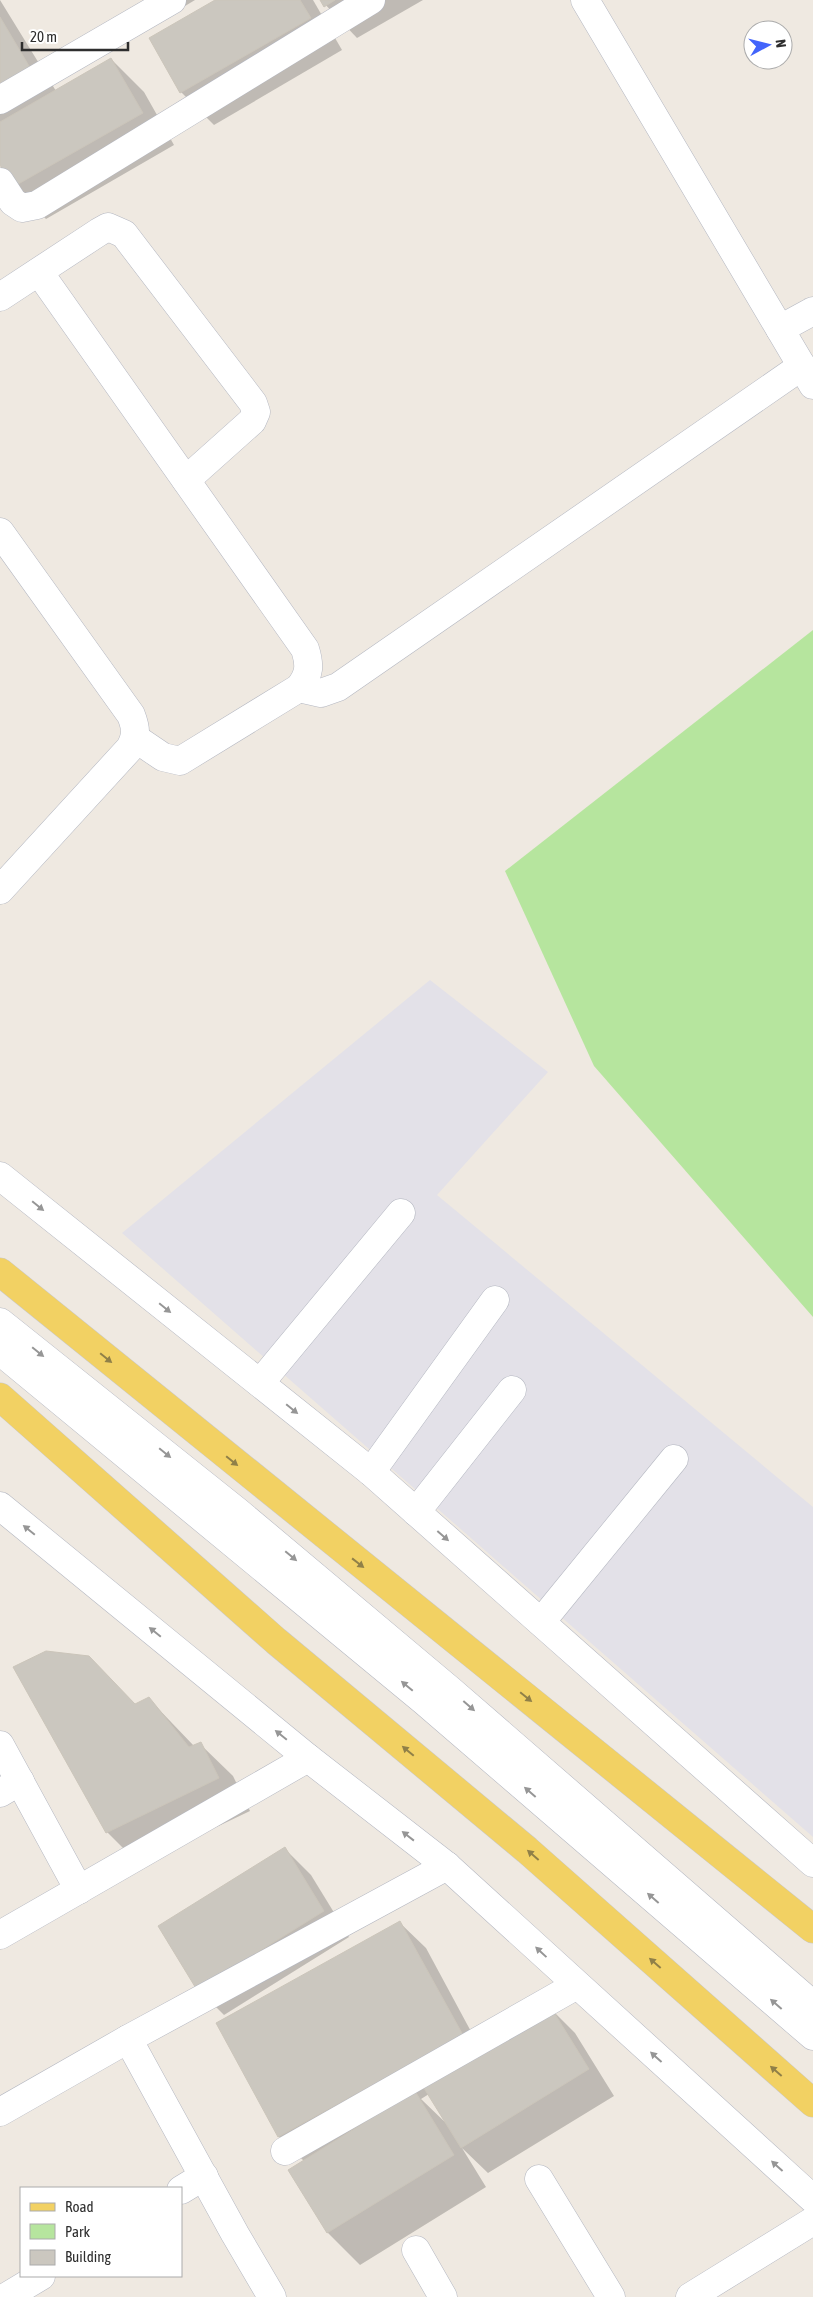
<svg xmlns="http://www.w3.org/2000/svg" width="813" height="2297" font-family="'Asap Condensed',sans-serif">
<rect width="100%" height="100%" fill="#efe9e1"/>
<!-- industrial -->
<polygon fill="#e3e1e8" points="430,980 548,1072 437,1195 813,1507 813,1837 122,1233"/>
<!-- green -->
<polygon fill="#b6e59e" points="813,630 813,1317 594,1066 505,871"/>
<!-- shadow -->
<g fill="#0003" fill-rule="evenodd">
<polygon points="0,0 56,91 111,59 144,92 174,145 46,219 14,187 0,163"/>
<polygon points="163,0 195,0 175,12"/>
<polygon points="218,0 313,0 342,50 214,125 181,92"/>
<polygon points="321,0 423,0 357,38"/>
<polygon points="149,1699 194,1746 200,1744 233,1776 250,1811 139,1864 107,1832 136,1705"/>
<polygon points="285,1849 311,1875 349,1937 224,2015 198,1989"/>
<path d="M 400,1923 L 426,1948 L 481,2050 L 549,2007 L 575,2033 L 614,2096 L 488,2173 L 462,2148 L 486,2187 L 360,2265 L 328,2233 L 290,2170 L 304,2161 L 279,2137 L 217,2023 ZM 429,2094 L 448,2125 L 421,2099 Z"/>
</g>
<!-- building -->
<g fill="#cbc7bf" stroke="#cbc5ba">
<polygon points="215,0 300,0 311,18 180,93 149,38"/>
<polygon points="320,0 335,0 324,7"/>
<polygon points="0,17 32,71 0,90"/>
<polygon points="111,58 143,113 13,187 0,165 0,122"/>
<polygon points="46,1651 89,1656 135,1704 149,1697 189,1747 201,1742 219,1778 106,1833 13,1667"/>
<polygon points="285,1847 324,1911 197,1990 158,1926"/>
<polygon points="400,1921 463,2035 278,2137 216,2023"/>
<polygon points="550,2006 589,2069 461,2148 422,2085"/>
<polygon points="415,2091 454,2155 327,2233 288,2170"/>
</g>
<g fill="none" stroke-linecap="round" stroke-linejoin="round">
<defs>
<g id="minor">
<polyline points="585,0 813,385"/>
<polyline points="0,100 172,0"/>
<polyline points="0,182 13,202 22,208 37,205 371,0"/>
<path d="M 39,272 L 305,649 C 310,665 310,674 299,688 L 180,761 L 163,757 L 135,738"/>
<polyline points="0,297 99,232 108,227 124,234 253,403 256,412 252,421 186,480"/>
<polyline points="780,329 813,311"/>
<path d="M 0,532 L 131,715 C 136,728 137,735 130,748 L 0,890"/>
<polyline points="299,688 321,693 338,687 802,366"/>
<polyline points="0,1176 371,1472 813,1863"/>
<polyline points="0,1322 238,1512 450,1690 813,2005"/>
<polyline points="0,1351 424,1701 813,2036"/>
<polyline points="260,1383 401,1213"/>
<polyline points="371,1472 495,1300"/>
<polyline points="0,1506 308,1758 447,1866 813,2199"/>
<polyline points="416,1512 512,1390"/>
<polyline points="541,1622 674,1459"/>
<polyline points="0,1745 79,1890"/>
<polyline points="0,1793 20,1781"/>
<polyline points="0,1935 308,1758"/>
<polyline points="128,2039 235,2234 272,2297"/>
<polyline points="0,2112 128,2039 447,1866"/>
<polyline points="285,2151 577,1985"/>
<polyline points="539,2179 611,2297"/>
<polyline points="181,2190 204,2176"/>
<polyline points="416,2250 443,2297"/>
<polyline points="6,2297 41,2276"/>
<polyline points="690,2297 813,2221"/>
</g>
<g id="major">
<polyline points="0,1272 813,1929"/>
<polyline points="0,1397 276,1641 527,1850 813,2103"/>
</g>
</defs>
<!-- minor casing -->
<use href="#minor" stroke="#b4b7c1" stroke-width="29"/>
<!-- major casing -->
<use href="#major" stroke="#c9c9c9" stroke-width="29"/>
<!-- minor -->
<use href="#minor" stroke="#fff" stroke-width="28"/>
<!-- major -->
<use href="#major" stroke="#f2d163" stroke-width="28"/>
</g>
<!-- one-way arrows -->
<defs><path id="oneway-solid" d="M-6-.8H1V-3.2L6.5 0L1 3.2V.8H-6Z" transform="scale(1.25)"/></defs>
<g fill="#969696">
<use href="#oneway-solid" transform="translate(38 1206) rotate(39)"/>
<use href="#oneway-solid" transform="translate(165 1308) rotate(39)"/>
<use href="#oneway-solid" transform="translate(38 1352) rotate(39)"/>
<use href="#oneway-solid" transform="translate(292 1409) rotate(39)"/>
<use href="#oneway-solid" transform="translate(165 1453) rotate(39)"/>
<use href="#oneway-solid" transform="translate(29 1530) rotate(-141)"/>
<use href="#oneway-solid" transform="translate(443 1536) rotate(41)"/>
<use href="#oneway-solid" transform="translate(291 1556) rotate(40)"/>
<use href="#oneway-solid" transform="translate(155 1632) rotate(-141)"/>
<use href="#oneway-solid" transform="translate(407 1686) rotate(-140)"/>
<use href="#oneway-solid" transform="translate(469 1706) rotate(41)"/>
<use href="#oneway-solid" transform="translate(281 1735) rotate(-141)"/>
<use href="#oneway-solid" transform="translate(530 1792) rotate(-139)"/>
<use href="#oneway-solid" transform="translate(408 1836) rotate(-142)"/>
<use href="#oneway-solid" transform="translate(653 1898) rotate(-139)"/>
<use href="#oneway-solid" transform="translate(541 1952) rotate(-137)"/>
<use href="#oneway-solid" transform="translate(776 2004) rotate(-139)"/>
<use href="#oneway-solid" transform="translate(656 2057) rotate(-138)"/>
<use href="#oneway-solid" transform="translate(777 2166) rotate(-138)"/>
</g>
<g fill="#908048">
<use href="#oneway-solid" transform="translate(106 1358) rotate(39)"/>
<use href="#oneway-solid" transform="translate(232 1461) rotate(39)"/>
<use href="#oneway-solid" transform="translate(358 1563) rotate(38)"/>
<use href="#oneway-solid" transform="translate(526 1697) rotate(39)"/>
<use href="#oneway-solid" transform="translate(408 1751) rotate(-140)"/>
<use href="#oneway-solid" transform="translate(533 1855) rotate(-139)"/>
<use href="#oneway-solid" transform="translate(655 1963) rotate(-139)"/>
<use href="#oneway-solid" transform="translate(776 2071) rotate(-139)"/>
</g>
<!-- legend -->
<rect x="20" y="2187" width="162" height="90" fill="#ffffff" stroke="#ababab"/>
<rect x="30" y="2203" width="25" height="8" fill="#f2d163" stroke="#ababab"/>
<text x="65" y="2212" font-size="15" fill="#2e2e2e">Road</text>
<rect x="30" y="2224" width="25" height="15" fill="#b6e59e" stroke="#ababab"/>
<text x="65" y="2237" font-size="15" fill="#2e2e2e">Park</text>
<rect x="30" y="2250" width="25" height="15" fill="#cbc7bf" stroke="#ababab"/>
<text x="65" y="2262" font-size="15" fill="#2e2e2e">Building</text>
<!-- north arrow -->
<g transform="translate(768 45) rotate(83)"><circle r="24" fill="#ffffff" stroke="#ababab"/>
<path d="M0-4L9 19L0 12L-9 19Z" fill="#4264fb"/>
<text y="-8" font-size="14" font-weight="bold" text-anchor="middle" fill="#2e2e2e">N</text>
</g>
<!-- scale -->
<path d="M22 42v8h106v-8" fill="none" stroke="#2e2e2e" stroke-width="2.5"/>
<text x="30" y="42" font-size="15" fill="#2e2e2e" stroke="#ffffff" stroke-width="4" paint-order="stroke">20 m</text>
</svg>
